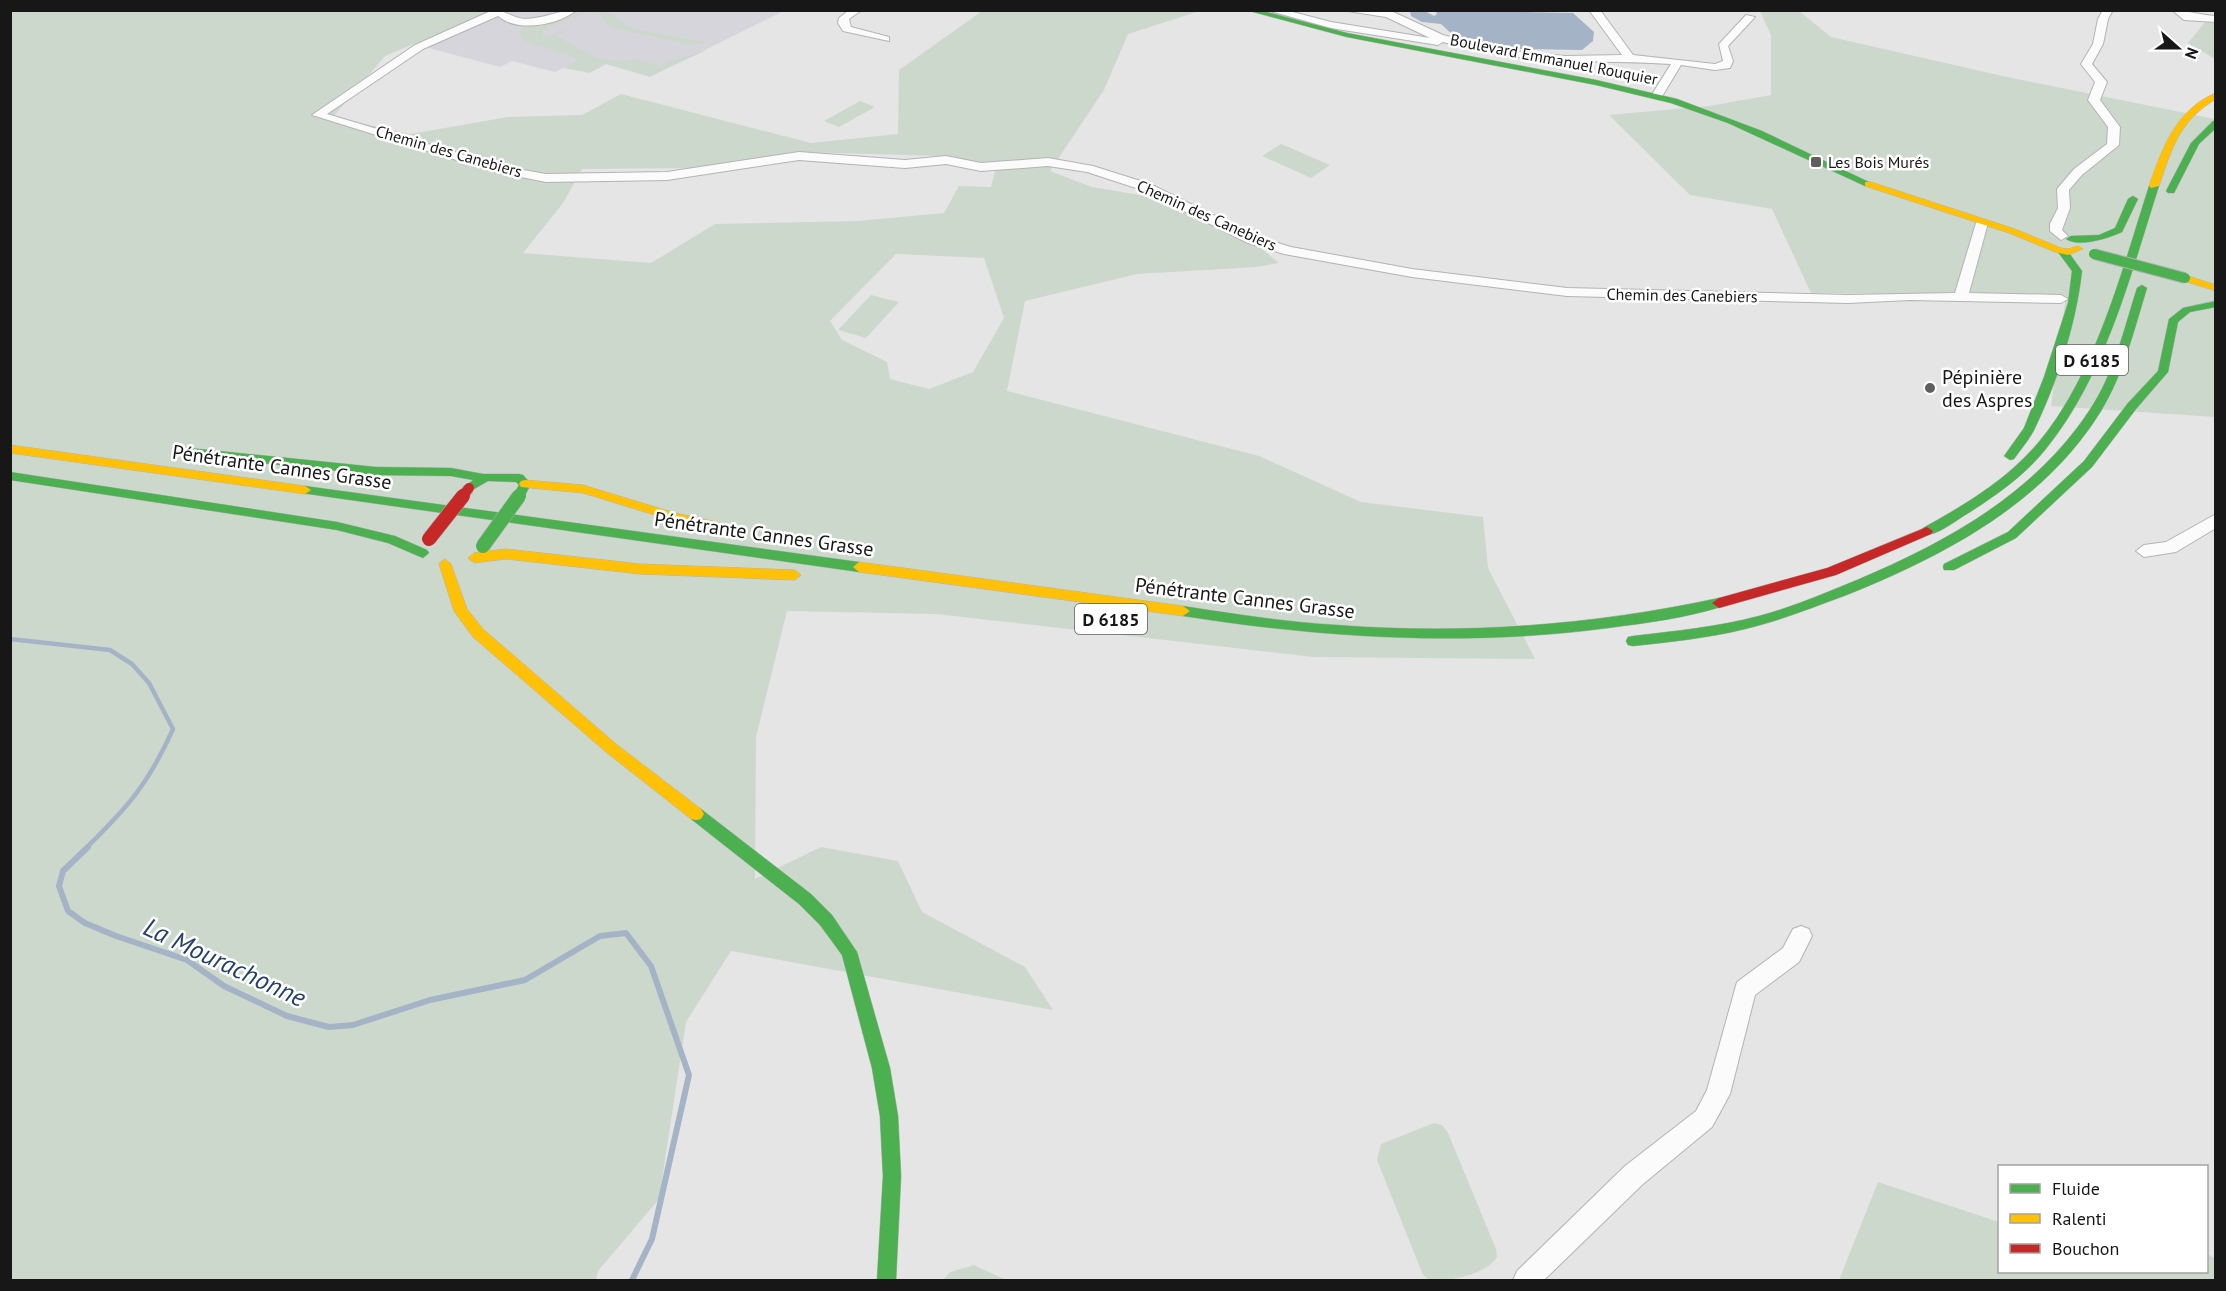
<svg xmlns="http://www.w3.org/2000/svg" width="2226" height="1291" font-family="'PT Sans',sans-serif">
<rect width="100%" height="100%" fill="#e5e5e6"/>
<!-- built -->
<polygon fill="#d5d5db" points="485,11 784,11 650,77 606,64 590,73 563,68 555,72 512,61 500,67 425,47 488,12"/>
<!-- green -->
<g fill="#cdd8cd" fill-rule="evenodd">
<polygon points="1798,10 1831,37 2007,77 2215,119 2215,417 2051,406 2066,296 1811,293 1772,209 1690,195 1609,115 1709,106 1771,95 1771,35 1760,11"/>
<path d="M 10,11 L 485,11 L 488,13 L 385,56 L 333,117 L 410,134 L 508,117 L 582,115 L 621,94 L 811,143 L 898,134 L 899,70 L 982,11 L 1200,11 L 1128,34 L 1104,90 L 1050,171 L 1092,187 L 1176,201 L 1233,225 L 1279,263 L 1257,267 L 1137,274 L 1025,301 L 1007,391 L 1259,456 L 1361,502 L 1483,517 L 1488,568 L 1535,659 L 1313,657 L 936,614 L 787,611 L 756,737 L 755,879 L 821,847 L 898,861 L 922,912 L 1025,967 L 1053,1010 L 731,951 L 686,1022 L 659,1199 L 598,1271 L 596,1280 L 11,1280 ZM 798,152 L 943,156 L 946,160 L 995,171 L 991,187 L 959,186 L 944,213 L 858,221 L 715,224 L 651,263 L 523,253 L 563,203 L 582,169 L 696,168 ZM 896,254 L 984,258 L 1004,318 L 973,372 L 929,389 L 890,379 L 887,362 L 842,340 L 830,321 Z"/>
<path d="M 581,11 L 585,13 L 543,30 L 543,35 L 546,37 L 582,25 L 556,36 L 597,58 L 618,61 L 636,59 L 661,66 L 672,59 C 684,60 696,52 707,50 L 650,76 L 606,64 L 590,72 L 564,68 L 574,63 L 577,58 L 525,41 L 519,33 L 524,25 L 565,19 Z"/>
<path d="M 598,11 C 615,10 619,24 635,29 L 713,44 L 695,43 L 692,45 L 617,29 L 605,23 Z"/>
<polygon points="2206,21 2215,21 2215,59 2188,43"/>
<polygon points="860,101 875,107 839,127 824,121"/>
<polygon points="1281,144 1330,165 1311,178 1262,156"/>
<polygon points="871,295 899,302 866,338 838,330"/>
<path d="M 1434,1123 L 1442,1125 L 1448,1133 L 1496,1249 L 1497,1257 C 1484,1276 1450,1281 1429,1280 L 1423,1275 L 1377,1160 L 1381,1144 Z"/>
<polygon points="1878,1182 1999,1222 2000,1272 2206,1272 2207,1254 2215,1258 2215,1280 1839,1280"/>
<polygon points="974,1265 1006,1280 943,1280 950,1272"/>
</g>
<!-- water -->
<polygon fill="#a5b3c7" points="1435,10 1573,13 1594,32 1593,41 1582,50 1520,49 1456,38 1441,24 1422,22 1411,16 1410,11 1425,11 1434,16 1437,14"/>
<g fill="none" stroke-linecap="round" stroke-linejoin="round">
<!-- stream-far1 -->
<path stroke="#a5b3c7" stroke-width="4.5" d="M 10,639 L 110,650 L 132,664 L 149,683 L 173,729 C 149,783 128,807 86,848"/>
<!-- stream -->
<polyline stroke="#a5b3c7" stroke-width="6" points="88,847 63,871 59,886 68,911 85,923 116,936 187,960 224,986 287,1016 329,1027 353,1025 430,1000 525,980 600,936 626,933 651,966 689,1075 652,1239 632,1280"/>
<defs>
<g id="street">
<path d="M 493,10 C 505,10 512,18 525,19 C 543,19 559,10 577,10 C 558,25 518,33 498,16 L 423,49 L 327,114 L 501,166 L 546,174 L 667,172 L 799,152 L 905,160 L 946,156 L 981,163 L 1048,158 L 1093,166 L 1150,184 L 1258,237 L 1291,247 L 1412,269 L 1567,288 L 1848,295 L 1955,293 L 1976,223 L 1982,219 L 1988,223 L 1969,293 L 2061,295 L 2068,299 L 2061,303 L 1910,300 L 1848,303 L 1567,296 L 1412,277 L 1284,254 L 1248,243 L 1142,190 L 1087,172 L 1048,166 L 981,171 L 946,164 L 905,168 L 799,160 L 667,180 L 546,182 L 495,172 L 312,115 L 415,45 Z"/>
<polygon points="849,10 862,10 849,19 851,27 889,37 889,41 843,31 838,23 839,18"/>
<path d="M 1266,10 L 1285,10 L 1331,22 L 1430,38 L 1386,17 L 1341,10 L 1389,10 L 1443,35 L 1501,50 L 1565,56 L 1622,55 L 1589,10 L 1600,10 L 1633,55 L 1715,64 L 1723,61 L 1719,44 L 1746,15 L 1755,17 L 1728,46 L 1733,61 L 1730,68 L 1715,70 L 1681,65 L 1661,98 L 1657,99 L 1651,96 L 1671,64 C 1590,59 1523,66 1443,42 L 1438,45 L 1331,28 Z"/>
<polygon points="2103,10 2113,10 2108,19 2103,44 2092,64 2107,82 2100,100 2120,127 2119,145 2082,175 2069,190 2070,208 2062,230 2068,236 2061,240 2050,231 2050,224 2058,208 2057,189 2074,169 2107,144 2108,127 2088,100 2095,82 2081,64 2093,44 2098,19"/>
<path d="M 2172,10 C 2187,10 2199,15 2216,16 L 2216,22 L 2184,20 Z"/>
<polygon points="2216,514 2216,528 2176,552 2144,557 2136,551 2144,545 2166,542"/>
<polygon points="1801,926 1809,929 1812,936 1799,962 1755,995 1730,1094 1712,1127 1643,1184 1544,1280 1513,1280 1517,1271 1625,1166 1696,1111 1707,1090 1737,982 1783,948 1793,929"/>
</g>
<g id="fast">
<polygon points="1246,10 1259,10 1347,33 1596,80 1677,99 1762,131 1873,184 1865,186 1728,123 1671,103 1596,85 1347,37"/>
<polygon points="2213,121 2216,121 2216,128 2199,144 2174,193 2168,193 2166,191 2191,143"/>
<path d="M 2154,183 L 2159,186 C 2130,276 2106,375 2045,450 C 2024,476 1995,496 1967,514 C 1956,520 1935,538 1923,534 L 1921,531 L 1923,528 C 1959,508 1995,487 2024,458 C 2091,393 2121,273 2149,186 Z"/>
<path d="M 2133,196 L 2138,199 L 2122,232 C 2109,238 2079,248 2066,239 L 2071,236 L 2099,235 L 2115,228 L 2128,199 Z"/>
<path d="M 2063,249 L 2067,250 L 2082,271 C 2076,324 2058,380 2035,428 C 2030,439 2021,449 2014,459 L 2010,460 L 2004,456 L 2024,428 L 2044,377 L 2068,303 L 2072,271 L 2058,252 Z"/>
<path d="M 2142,285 L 2147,288 C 2134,330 2124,373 2101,411 C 2044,504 1942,557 1844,596 C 1811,608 1779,621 1745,629 C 1708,638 1670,642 1633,646 L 1628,645 L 1626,641 L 1628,637 L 1633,636 C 1675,631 1718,627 1759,616 C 1793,607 1825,593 1857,580 C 1947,542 2034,494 2089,411 C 2114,374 2124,329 2137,288 Z"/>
<polygon points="2216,301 2216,307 2190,312 2178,322 2168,372 2136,409 2092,467 2016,538 1954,570 1944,570 1943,567 1944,564 2008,532 2084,461 2128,403 2158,371 2169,319 2183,308"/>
<polygon points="179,447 376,467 451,468 483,474 519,474 523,475 531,484 523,499 519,500 513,496 519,485 516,482 488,481 469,492 463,488 473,480 451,476 376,475 175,454 173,451"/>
<polygon points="10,472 337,522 395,536 427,550 429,553 423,558 388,543 337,530 10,480"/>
<polygon points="305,486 859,562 865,567 859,572 301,493 299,490"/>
<path d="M 1719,598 L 1724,600 L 1726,603 L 1724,606 C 1686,618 1646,623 1608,628 C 1465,647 1324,638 1183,616 L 1176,611 L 1183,606 C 1234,614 1286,622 1337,625 C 1465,635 1594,625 1719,598 Z"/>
<polygon points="696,808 701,809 811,894 832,915 857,952 890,1068 898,1116 901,1176 896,1280 877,1280 883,1176 880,1116 872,1068 842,955 820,925 799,904 691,819 688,814 691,809"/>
</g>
<g id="slow">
<path d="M 2216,93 L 2216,99 C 2179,121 2172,148 2159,186 L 2151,188 L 2149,186 C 2162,149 2176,109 2216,93 Z"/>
<polygon points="1865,182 1871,182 2015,229 2061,248 2068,249 2078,246 2083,249 2068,255 2055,252 2009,233 1865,186"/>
<polygon points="2185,275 2216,285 2216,291 2181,280 2181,276"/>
<polygon points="10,445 305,486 311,490 305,494 10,453"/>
<polygon points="525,480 583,485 675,513 731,525 737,529 731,533 674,521 583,493 521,487 519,484 521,481"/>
<polygon points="506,549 640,564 795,570 801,575 795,580 640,574 506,559 474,563 468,558 474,553"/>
<polygon points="445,559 451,564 467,609 483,629 616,744 701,809 704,814 701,819 696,820 691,819 606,752 473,637 454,611 439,564"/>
<polygon points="859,562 1183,606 1190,611 1183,616 859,572 853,567"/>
</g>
<polygon id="jam" points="1927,527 1933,531 1931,534 1836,575 1719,608 1712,603 1719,598 1827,568"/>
</defs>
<!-- street casing -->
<use href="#street" stroke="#b3b3b4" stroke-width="2"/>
<!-- fast casing -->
<use href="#fast" stroke="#b3b3b4" stroke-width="1"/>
<!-- slow casing -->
<use href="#slow" stroke="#b3b3b4" stroke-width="1"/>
<!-- jam casing -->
<use href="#jam" stroke="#b3b3b4" stroke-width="1"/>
<!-- street -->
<use href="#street" fill="#fbfbfb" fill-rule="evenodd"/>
<!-- fast -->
<use href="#fast" fill="#4caf50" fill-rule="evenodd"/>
<!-- slow -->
<use href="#slow" fill="#ffc107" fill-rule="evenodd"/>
<!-- jam -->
<use href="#jam" fill="#c62828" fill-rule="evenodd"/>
<defs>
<polyline id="fast-bridge-far1" points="2094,254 2185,278"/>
<polyline id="fast-bridge" points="483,546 519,496"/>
<polyline id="jam-bridge-far1" points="461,498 469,488"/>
<polyline id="jam-bridge" points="429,539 463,496"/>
</defs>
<!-- fast-bridge-far1 casing -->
<use href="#fast-bridge-far1" stroke="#b3b3b4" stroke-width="12" stroke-linecap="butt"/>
<!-- fast-bridge casing -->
<use href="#fast-bridge" stroke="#b3b3b4" stroke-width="15" stroke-linecap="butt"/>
<!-- jam-bridge-far1 casing -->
<use href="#jam-bridge-far1" stroke="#b3b3b4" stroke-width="12" stroke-linecap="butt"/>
<!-- jam-bridge casing -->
<use href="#jam-bridge" stroke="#b3b3b4" stroke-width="15" stroke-linecap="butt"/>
<!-- fast-bridge-far1 -->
<use href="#fast-bridge-far1" stroke="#4caf50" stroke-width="10"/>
<!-- fast-bridge -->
<use href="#fast-bridge" stroke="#4caf50" stroke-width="14"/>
<!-- jam-bridge-far1 -->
<use href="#jam-bridge-far1" stroke="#c62828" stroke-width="10"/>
<!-- jam-bridge -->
<use href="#jam-bridge" stroke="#c62828" stroke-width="14"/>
</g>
<!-- markers -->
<g fill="#5f5f60" stroke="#fff" stroke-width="2">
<rect x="1810" y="156" width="12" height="12" rx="3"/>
<circle cx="1930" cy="388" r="6"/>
</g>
<g text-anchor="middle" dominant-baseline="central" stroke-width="5" stroke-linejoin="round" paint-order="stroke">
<!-- far-street labels -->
<g font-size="16" fill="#171718" stroke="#fff">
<text transform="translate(1554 59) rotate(11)">Boulevard Emmanuel Rouquier</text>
<text transform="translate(449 151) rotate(16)">Chemin des Canebiers</text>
<text transform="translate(1207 215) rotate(24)">Chemin des Canebiers</text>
<text transform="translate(1682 295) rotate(1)">Chemin des Canebiers</text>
</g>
<!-- far-poi labels -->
<g font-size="16" fill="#171718" stroke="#fff" text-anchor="start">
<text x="1828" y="162">Les Bois Murés</text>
</g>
<!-- shield labels -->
<g fill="#fff" stroke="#5d5d5d" stroke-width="1.5">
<rect x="2056" y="345" width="72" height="30" rx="4.5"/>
<rect x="1075" y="604" width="72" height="30" rx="4.5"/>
</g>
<g font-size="18" font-weight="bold" fill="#171718">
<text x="2092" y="360">D 6185</text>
<text x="1111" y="619">D 6185</text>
</g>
<!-- poi labels -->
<g font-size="20" fill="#171718" stroke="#fff" text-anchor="start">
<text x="1942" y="377">Pépinière<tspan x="1942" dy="23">des Aspres</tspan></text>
</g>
<!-- street labels -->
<g font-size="20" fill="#171718" stroke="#fff">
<text transform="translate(282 467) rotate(8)">Pénétrante Cannes Grasse</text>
<text transform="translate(764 534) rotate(8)">Pénétrante Cannes Grasse</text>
<text transform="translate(1245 598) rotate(7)">Pénétrante Cannes Grasse</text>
</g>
<!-- near-water labels -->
<g font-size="26" font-style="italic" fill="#25416a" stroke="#fff">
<text transform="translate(225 962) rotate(25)">La Mourachonne</text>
</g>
</g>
<!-- border -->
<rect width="2226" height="1291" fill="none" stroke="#171718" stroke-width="24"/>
<!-- legend -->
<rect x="1998" y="1165" width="210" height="108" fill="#ffffff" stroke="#a2a2a3" stroke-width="1.5"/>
<rect x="2010" y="1184" width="30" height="9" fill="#4caf50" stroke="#a2a2a3" stroke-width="1.5"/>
<text x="2052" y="1195" font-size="18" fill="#171718">Fluide</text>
<rect x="2010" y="1214" width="30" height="9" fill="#ffc107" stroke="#a2a2a3" stroke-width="1.5"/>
<text x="2052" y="1225" font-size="18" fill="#171718">Ralenti</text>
<rect x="2010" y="1244" width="30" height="9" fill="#c62828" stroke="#a2a2a3" stroke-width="1.5"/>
<text x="2052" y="1255" font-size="18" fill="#171718">Bouchon</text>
<!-- north arrow -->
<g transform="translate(2178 48) rotate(111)" stroke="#ffffff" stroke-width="4.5" paint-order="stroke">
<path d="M0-4.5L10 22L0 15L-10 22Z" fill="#171718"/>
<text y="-9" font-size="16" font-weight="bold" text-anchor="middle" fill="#171718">N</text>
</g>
</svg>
